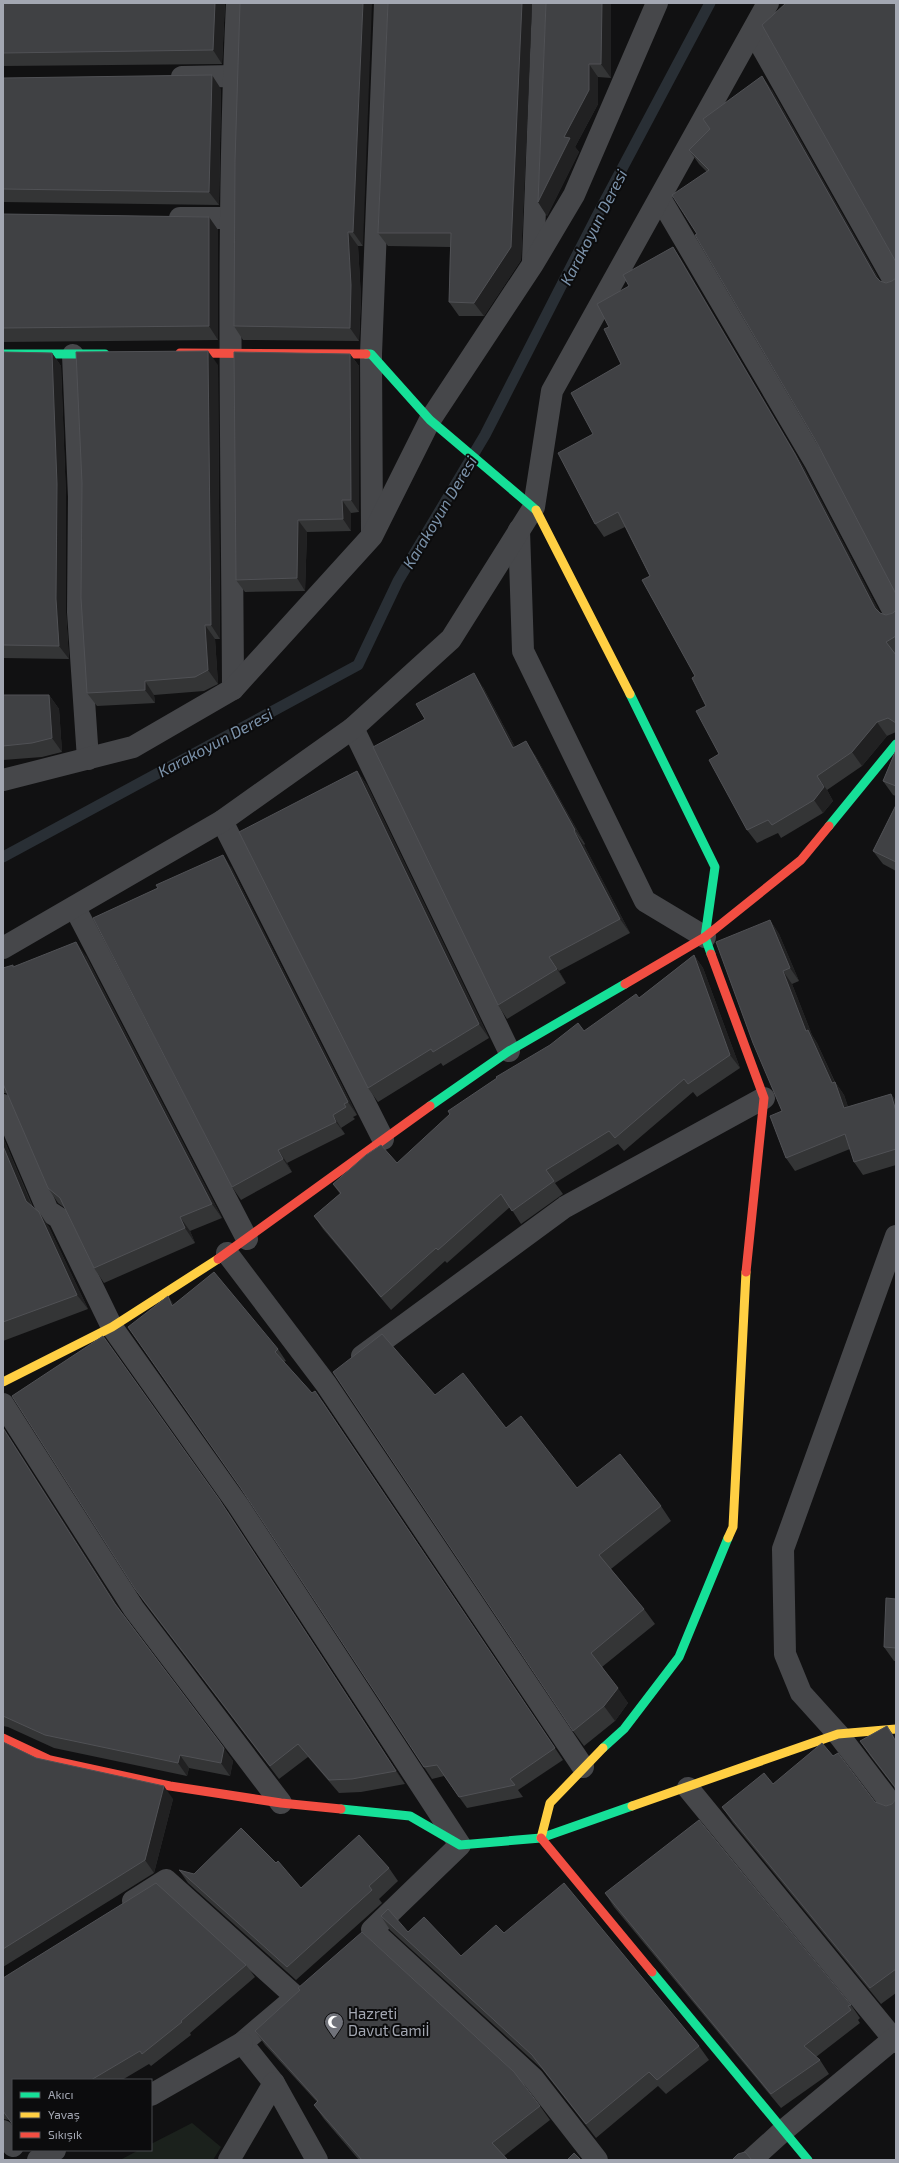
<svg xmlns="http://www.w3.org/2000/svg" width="899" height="2163" font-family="'Exo 2',sans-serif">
<rect width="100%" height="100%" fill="#111112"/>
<!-- green -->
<polygon fill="#1b211c" points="192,2123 221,2147 213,2160 120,2160 139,2150 151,2150 151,2144"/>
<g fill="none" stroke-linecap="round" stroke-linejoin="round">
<!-- stream -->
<polyline stroke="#292f35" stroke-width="11" points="3,857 358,665 398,581 485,435 599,212 710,3"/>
<!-- street -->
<g stroke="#46474a" stroke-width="22">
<polyline points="753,31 896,284"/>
<polyline points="182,77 234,76"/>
<polyline points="660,198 815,462 896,616"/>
<polyline points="180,218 232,218"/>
<polyline points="533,261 543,3"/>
<polyline points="73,355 79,497 78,612 88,759"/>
<polyline points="519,530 523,651 645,901 705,937"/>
<polyline points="372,533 371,354 385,3"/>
<path d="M 233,689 C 232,461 226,231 237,3"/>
<polyline points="353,728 509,1051"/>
<polyline points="3,780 133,747 233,689 372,536 430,420 533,264 574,195 657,3"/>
<polyline points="222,821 383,1139"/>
<polyline points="75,908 247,1239"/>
<polyline points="3,948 222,821 353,728 451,639 534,507 552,391 768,3"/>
<polyline points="3,1105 48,1211 59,1218 112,1327 238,1505 460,1845 372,1930 533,2078 597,2160"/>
<polyline points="896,1236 783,1549 785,1654 801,1693 838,1734 896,1810"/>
<polyline points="227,1253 326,1384 583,1767"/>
<polyline points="362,1356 565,1207 764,1098"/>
<polyline points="3,1404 134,1609 281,1803"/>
<polyline points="688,1788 896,2042"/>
<polyline points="133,1901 166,1880 296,1997 242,2043 274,2083"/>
<polyline points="151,2095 242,2043"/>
<polyline points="3,2131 13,2146"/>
<polyline points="38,2160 55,2150"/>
<polyline points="229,2160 274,2083 317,2160"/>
<polyline points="751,2160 784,2130 896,2037"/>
</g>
<!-- fast -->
<g stroke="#16e098" stroke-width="9">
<polyline points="3,354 105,354"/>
<polyline points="366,354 371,354 430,420 536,510"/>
<polyline points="630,694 715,867 705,937 711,954"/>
<polyline points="829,826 896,744"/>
<polyline points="430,1106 509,1051 625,984"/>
<polyline points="603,1748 624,1729 679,1657 728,1538"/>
<polyline points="341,1809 410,1816 460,1845 541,1838 632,1806"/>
<polyline points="652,1972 808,2160"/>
</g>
<!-- slow -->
<g stroke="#ffcf43" stroke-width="9">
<polyline points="536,510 630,694"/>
<polyline points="3,1382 112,1327 218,1259"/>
<polyline points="728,1538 733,1527 746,1272"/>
<polyline points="632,1806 838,1734 896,1729"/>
<polyline points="541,1838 550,1803 603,1748"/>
</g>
<!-- jam -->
<g stroke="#f24e42" stroke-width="9">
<polyline points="180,353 366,354"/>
<polyline points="711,954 764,1098 746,1272"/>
<polyline points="625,984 705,937 801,860 829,826"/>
<polyline points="218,1259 430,1106"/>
<polyline points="3,1738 50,1760 170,1786 281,1803 341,1809"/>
<polyline points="541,1838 652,1972"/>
</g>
</g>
<!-- wall -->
<g fill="#343536">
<polygon points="3,3 225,3 222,64 3,66"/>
<polygon points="240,3 363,246 358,246 361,298 359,341 243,340 234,326"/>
<polygon points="388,3 532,3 521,260 484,316 459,316 449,302 450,247 388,246 378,233"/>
<polygon points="546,3 611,3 611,78 598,77 598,104 575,147 579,152 547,216 538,202"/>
<polygon points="3,78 221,89 219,205 3,202"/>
<polygon points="772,90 880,281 886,283 892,281 817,443 697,234 707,172 699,164 689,150"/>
<polygon points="3,214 209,217 218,230 218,340 3,342"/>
<polygon points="673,247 682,261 804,468 880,613 886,615 893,613 896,610 896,732 887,736 862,766 827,790 833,801 823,813 781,838 778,833 757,843 747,830 719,754 706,706 695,676 650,576 625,527 604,537 595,524 593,434 621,364 609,327 629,286"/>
<polygon points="3,352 52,353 61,366 66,497 66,612 69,659 3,658"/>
<polygon points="350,354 359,366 359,512 351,513 351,531 307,532 305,591 245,592 236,580"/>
<polygon points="218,365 220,639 215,639 218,684 204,691 154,695 155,703 97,706 87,693"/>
<polygon points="483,687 515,747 535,755 585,844 584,845 630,933 559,971 566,983 507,1019 498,1005 425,719"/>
<polygon points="3,695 49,695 59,709 62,752 42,757 3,760"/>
<polygon points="896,750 896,796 893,795 883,781"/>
<polygon points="357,771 367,785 489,1038 443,1066 441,1063 378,1102 368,1088"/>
<polygon points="896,805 896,871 883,864 873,851"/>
<polygon points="231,867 357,1115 353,1117 355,1119 341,1128 345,1134 287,1163 292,1172 241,1200 232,1187"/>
<polygon points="770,920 779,934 799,981 792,984 812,1035 817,1043 835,1082 844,1095 848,1107 891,1094 896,1101 896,1165 863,1175 854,1162 850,1149 795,1171 786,1158 782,1111"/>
<polygon points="694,955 703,968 740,1068 697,1097 693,1092 624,1151 618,1144 555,1183 563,1194 521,1224 510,1207 447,1263 445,1261 391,1310 323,1229 314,1216 340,1194 333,1184 397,1163 584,1031 639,998"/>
<polygon points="86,956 222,1218 190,1231 195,1243 104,1283 94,1268 65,1208 58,1203 48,1188 8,1094 5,1093 3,1093 3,968"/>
<polygon points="3,1137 33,1207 49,1227 88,1309 3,1341"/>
<polygon points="168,1296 173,1304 278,1349 286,1361 284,1362 312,1393 323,1402 563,1760 518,1790 523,1797 467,1808 444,1776 432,1779 424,1767"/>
<polygon points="435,1395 506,1428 577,1488 661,1506 671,1521 611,1569 644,1609 655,1624 602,1667 628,1703 615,1721 584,1746 573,1731"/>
<polygon points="3,1427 120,1610 233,1761 230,1776 189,1768 187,1776 54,1748 8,1727 3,1726"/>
<polygon points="228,1512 405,1784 361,1792 339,1793 308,1757 279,1779 144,1602 135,1589"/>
<polygon points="896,1599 896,1661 894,1661 884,1647"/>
<polygon points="887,1726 895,1788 871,1757 860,1741"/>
<polygon points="3,1742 36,1758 173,1799 154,1873 3,1967"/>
<polygon points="833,1756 875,1802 886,1806 892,1804 896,1799 896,1993 881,2004 733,1823 722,1807"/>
<polygon points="389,1868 398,1881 379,1899 382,1903 296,1980 188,1883 179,1870 194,1874 301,1888"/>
<polygon points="605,1893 851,2005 860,2018 858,2020 860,2023 816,2057 820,2060 829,2074 781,2108 614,1907"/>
<polygon points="381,1916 408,1932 461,1956 504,1933 699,2046 709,2060 666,2094 658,2086 596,2138 542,2069 390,1930"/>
<polygon points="246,1965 255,1977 190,2033 191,2035 151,2066 149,2064 122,2080 13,2080 13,2126 9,2120 3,2119 3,1978"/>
<polygon points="255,2031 540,2106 550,2120 504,2156 508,2160 359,2160 324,2119 314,2105 317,2102 265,2045"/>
</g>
<!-- shaded-wall -->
<g fill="#212122">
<polygon points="215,3 225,3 222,64 213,50"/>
<polygon points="363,3 372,3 363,246 353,232"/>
<polygon points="522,3 532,3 521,260 484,316 474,303"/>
<polygon points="602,3 611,3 611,78 601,64"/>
<polygon points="589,64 598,77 598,104 575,147 579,152 547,216 538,202 564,137"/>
<polygon points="212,75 221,89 219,205 209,192"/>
<polygon points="762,76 772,90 885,290 876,277"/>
<polygon points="209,217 218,230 218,340 209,326"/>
<polygon points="348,232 358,246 361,298 359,341 350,328"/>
<polygon points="673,247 682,261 804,468 885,622 875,608"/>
<polygon points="208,351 218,365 220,639 211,625"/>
<polygon points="52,353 61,366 66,497 66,612 69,659 59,646 56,599"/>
<polygon points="350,354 359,366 359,512 351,500"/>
<polygon points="342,500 351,513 351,531 343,519"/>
<polygon points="298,520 307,532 305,591 297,578"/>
<polygon points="205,625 215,639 218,684 208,670"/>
<polygon points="474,673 483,687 523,762 513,748"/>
<polygon points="145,681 154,695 155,703 145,690"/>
<polygon points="49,695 59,709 62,752 52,738"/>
<polygon points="877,722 887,736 862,766 852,752"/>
<polygon points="526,741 535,755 585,844 575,830"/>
<polygon points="357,771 367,785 489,1038 479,1024"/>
<polygon points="817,776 827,790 833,801 823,813 814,800"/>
<polygon points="574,831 584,845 630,933 620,919"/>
<polygon points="223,855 231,867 357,1115 348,1102"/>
<polygon points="770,920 779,934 799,981 790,968"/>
<polygon points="76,942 86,956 222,1218 212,1204"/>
<polygon points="694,955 703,968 740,1068 730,1055"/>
<polygon points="549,957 559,971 566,983 557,969"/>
<polygon points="783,971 792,984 812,1035 817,1043 835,1083 835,1082 844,1095 853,1121 844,1108 806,1031"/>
<polygon points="891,1094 896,1101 896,1111"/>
<polygon points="333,1115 341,1128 345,1134 336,1122"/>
<polygon points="3,1137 36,1216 26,1201 3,1146"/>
<polygon points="278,1150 287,1163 292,1172 283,1159"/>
<polygon points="39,1212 49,1227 88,1309 77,1295"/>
<polygon points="180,1217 190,1231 195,1243 185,1228"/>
<polygon points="168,1296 176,1308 172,1306"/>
<polygon points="3,1427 124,1616 115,1604 3,1428"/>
<polygon points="219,1499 228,1512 405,1784 396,1771"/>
<polygon points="618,1688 628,1703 615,1721 604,1706"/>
<polygon points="887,1726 896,1739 896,1742"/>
<polygon points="224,1748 233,1761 230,1776 221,1763"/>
<polygon points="180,1755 189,1768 187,1776 178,1763"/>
<polygon points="164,1786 173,1799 154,1873 145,1860"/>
</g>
<!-- building -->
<g fill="#404144" stroke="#505155">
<polygon points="3,3 215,3 213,50 3,53"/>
<polygon points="240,3 363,3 353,232 348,232 351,285 350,328 234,326 235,161"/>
<polygon points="388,3 522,3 511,247 474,303 449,302 451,233 378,233"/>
<polygon points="546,3 602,3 601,64 589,64 589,90 564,137 570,138 538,202"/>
<polygon points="786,3 896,3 896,262 762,25"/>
<polygon points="212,75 209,192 3,189 3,78"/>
<polygon points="762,76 876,277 880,281 886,283 892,281 896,278 896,594 817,443 695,235 697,234 672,195 709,170 689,150 710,129 703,119"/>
<polygon points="3,214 209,217 209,326 3,328"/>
<polygon points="673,247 795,454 875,608 880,613 886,615 893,613 896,610 896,636 886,642 896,655 896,723 888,718 877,722 852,752 817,776 824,787 814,800 772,825 768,820 747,830 709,760 719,754 696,711 706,706 692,678 695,676 642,580 650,576 618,512 595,524 558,453 593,434 571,393 621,364 604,329 609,327 597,304 629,286 623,275"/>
<polygon points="208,351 211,625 205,625 208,670 195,677 145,681 145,690 87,693 81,598 82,483 76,352"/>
<polygon points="3,352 52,353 57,484 56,599 59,646 3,645"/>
<polygon points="234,352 350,354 351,500 342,500 343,519 298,520 297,578 236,580"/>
<polygon points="474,673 513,748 526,741 575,830 574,831 620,919 549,957 557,969 498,1005 373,747 425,719 416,704"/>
<polygon points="3,695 49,695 52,738 32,743 3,746"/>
<polygon points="896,750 896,786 883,781"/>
<polygon points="357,771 479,1024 433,1052 431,1049 368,1088 239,832"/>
<polygon points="896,805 896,862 873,851"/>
<polygon points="223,855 348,1102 344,1104 346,1107 333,1115 336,1122 278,1150 283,1159 232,1187 93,918 158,888 156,885"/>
<polygon points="770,920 790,968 783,971 806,1031 808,1030 832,1083 835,1082 844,1108 891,1094 896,1111 896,1149 854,1162 845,1134 786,1158 770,1116 782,1111 753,1043 716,942"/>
<polygon points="76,942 212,1204 180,1217 185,1228 94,1268 60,1198 48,1188 4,1086 3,1084 3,968 13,965 13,967"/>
<polygon points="694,955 730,1055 688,1084 684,1079 615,1138 609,1131 546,1170 554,1181 512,1211 501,1194 438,1250 436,1248 381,1297 314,1216 341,1193 333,1184 366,1155 381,1145 397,1163 450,1114 448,1111 497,1078 496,1077 550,1045 578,1023 584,1031 636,994 639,998"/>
<polygon points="3,1146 26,1201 39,1212 77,1295 3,1322"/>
<polygon points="214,1272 278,1349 275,1352 312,1393 315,1391 555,1748 510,1779 515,1785 459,1797 437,1765 424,1767 240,1487 128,1327 168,1296 172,1306"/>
<polygon points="382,1334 435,1395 463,1373 506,1428 521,1416 577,1488 620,1454 661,1506 599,1555 644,1609 591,1653 618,1688 604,1706 573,1731 333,1372"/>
<polygon points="103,1336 219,1499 396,1771 352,1779 329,1780 298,1744 270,1766 135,1589 12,1396"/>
<polygon points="3,1428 115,1604 224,1748 221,1763 180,1755 178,1763 45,1735 3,1716"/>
<polygon points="886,1598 896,1599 896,1648 884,1647"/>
<polygon points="887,1726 895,1740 896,1739 896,1795 895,1787 860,1741"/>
<polygon points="3,1742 36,1758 164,1786 145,1860 3,1949"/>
<polygon points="822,1743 833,1756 838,1753 875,1802 886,1806 892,1804 896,1799 896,1969 870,1988 722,1807 764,1773 773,1784"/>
<polygon points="699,1820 851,2005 848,2006 851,2010 804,2046 820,2060 771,2094 605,1893"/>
<polygon points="241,1828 276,1863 278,1861 301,1888 359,1835 389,1868 369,1886 372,1890 287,1967 179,1870 194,1874"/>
<polygon points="156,1883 246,1965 181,2021 182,2022 142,2054 140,2051 91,2080 13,2080 13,2125 3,2111 3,1978"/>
<polygon points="564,1883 699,2046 657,2080 649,2072 586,2124 532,2055 381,1916 388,1909 408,1932 424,1917 461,1956 496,1925 504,1933"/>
<polygon points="362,1932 514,2072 540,2106 492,2143 508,2160 362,2160 314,2105 318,2101 255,2031 300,1990 298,1988"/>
<polygon points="745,2152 752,2160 732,2160 738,2154"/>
<polygon points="574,2153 581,2160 567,2160"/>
</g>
<!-- icons -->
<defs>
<symbol id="mosque-pin" viewBox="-11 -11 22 30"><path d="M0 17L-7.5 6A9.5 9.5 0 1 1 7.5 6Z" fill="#70727a" stroke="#0c0c0d"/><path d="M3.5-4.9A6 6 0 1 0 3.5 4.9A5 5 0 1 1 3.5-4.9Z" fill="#fff"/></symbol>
</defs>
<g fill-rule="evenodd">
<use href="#mosque-pin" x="323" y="2011" width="22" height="30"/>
</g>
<g text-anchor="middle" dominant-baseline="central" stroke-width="4" stroke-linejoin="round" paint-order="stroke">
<!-- poi labels -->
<g font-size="15" fill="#a3a7b2" stroke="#0c0c0d" text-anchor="start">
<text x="348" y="2013">Hazreti<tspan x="348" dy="17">Davut Camiİ</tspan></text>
</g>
<!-- water labels -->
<g font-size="16" font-style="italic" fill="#7c93ab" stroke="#0c0c0d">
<text transform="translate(593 227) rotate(-63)">Karakoyun Deresi</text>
<text transform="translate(439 512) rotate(-59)">Karakoyun Deresi</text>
<text transform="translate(215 742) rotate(-28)">Karakoyun Deresi</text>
</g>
</g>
<!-- border -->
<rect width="899" height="2163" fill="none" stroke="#a3a7b2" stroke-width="8"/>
<!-- legend -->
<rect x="12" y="2079" width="140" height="72" fill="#0c0c0d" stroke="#484a4f"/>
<rect x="20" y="2092" width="20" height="6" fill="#16e098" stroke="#484a4f"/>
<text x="48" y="2099" font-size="12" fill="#a3a7b2">Akıcı</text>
<rect x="20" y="2112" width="20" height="6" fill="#ffcf43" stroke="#484a4f"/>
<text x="48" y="2119" font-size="12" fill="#a3a7b2">Yavaş</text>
<rect x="20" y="2132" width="20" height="6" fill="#f24e42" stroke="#484a4f"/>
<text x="48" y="2139" font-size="12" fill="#a3a7b2">Sıkışık</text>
</svg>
